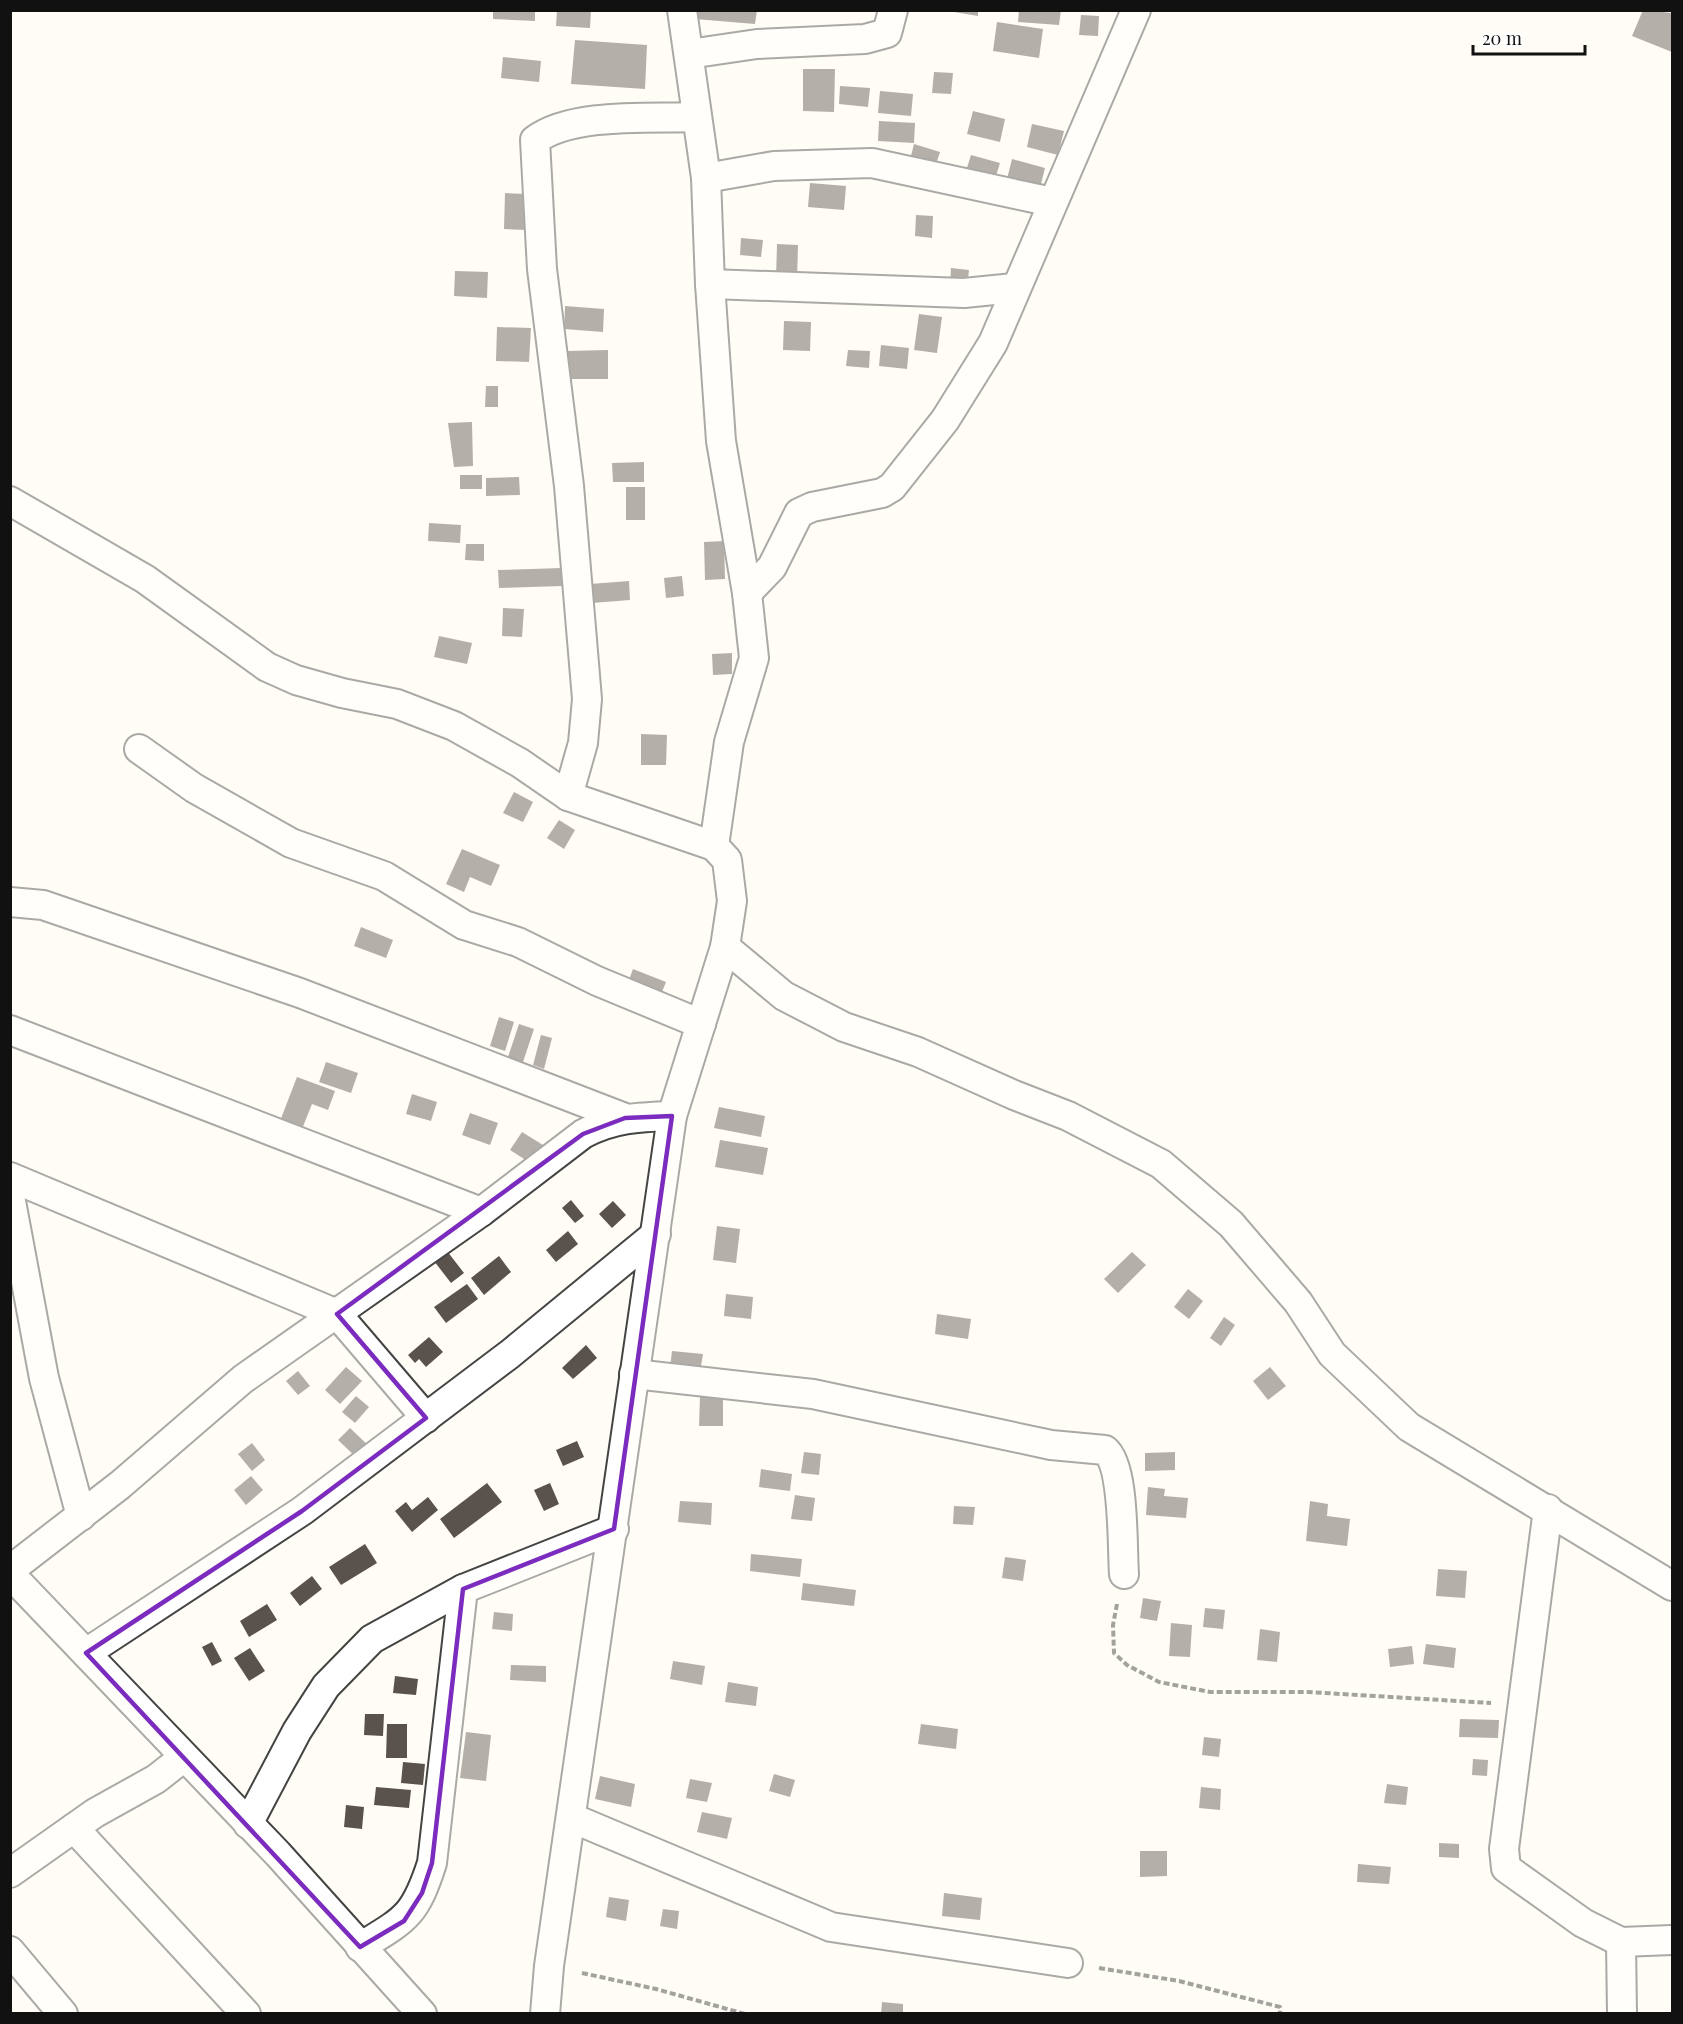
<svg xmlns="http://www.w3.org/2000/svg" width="1683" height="2024" font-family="'Playfair Display',serif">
<rect width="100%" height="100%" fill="#fffdf5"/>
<!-- building -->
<g fill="#5a524d">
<polygon points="493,10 535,10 535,21 493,19"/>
<polygon points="557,10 591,10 590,28 556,26"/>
<polygon points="696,10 757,10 755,24 695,19"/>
<polygon points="942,10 978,10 978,16"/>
<polygon points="1019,10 1061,10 1059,25 1018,22"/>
<polygon points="1643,10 1672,13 1672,52 1632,36"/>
<polygon points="1081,15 1099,16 1098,36 1079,35"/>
<polygon points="997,22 1043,29 1039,58 993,51"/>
<polygon points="575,40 647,45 645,89 571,84"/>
<polygon points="503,57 541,61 539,82 501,78"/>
<polygon points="803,69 835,69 834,112 803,111"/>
<polygon points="934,72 953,73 951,94 932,93"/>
<polygon points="840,86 870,88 868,107 839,104"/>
<polygon points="880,91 913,94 911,116 878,113"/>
<polygon points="973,111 1005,119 1000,142 967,134"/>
<polygon points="879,121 915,123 914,143 878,141"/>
<polygon points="1032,124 1064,131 1058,155 1027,147"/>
<polygon points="914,144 940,152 934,170 909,164"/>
<polygon points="971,155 1000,163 994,182 965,174"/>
<polygon points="1012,159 1045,168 1040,188 1007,179"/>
<polygon points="810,183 846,186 844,210 808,207"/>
<polygon points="505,193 527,194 526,230 504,229"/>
<polygon points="916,215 933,216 932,238 915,236"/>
<polygon points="741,238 763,240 761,257 740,255"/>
<polygon points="777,244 798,245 797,280 776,279"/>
<polygon points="951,268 969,270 967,288 950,287"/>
<polygon points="455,271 488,272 487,298 454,296"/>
<polygon points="565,306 604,309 603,332 564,329"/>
<polygon points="919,314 942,317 937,353 914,350"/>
<polygon points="784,321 811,322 810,351 783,350"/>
<polygon points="497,327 531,328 529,362 496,361"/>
<polygon points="881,345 909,348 907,369 879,366"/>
<polygon points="608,350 608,379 567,379 567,351"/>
<polygon points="848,350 870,351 869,368 846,366"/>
<polygon points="486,386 498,386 498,407 485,407"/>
<polygon points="472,422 473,466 454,467 448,423"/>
<polygon points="644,462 644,482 613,482 612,463"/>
<rect x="460" y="475" width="22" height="14"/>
<polygon points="519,477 520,495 486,496 486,478"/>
<rect x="626" y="487" width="19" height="33"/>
<polygon points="429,523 461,525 460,543 428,541"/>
<polygon points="724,541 725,579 705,580 704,542"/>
<polygon points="466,544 484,544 484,561 465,560"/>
<polygon points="562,568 562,586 499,588 498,570"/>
<polygon points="682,576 684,596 666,598 664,578"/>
<polygon points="629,581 630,600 592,603 590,584"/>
<polygon points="503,608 524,609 522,637 502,636"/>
<polygon points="439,636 472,643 467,664 434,657"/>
<polygon points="732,653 732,674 713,675 712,654"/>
<polygon points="641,734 667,735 666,765 641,765"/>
<polygon points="514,792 533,802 523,822 503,813"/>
<polygon points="559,820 575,830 564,849 547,838"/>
<polygon points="462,849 500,865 491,886 470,877 464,892 446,884"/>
<polygon points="361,927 393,940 386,958 354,946"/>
<polygon points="633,969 666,982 660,997 627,985"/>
<polygon points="499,1017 514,1022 505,1051 490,1046"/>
<polygon points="519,1024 534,1029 523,1062 508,1057"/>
<polygon points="541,1035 552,1038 544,1069 533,1065"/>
<polygon points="326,1062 358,1073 351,1093 319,1082"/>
<polygon points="297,1077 335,1091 328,1110 312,1104 302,1129 280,1121"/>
<polygon points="412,1094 437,1102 431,1121 406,1114"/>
<polygon points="719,1107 765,1116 761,1137 714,1128"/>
<polygon points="470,1113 498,1123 490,1145 462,1135"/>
<polygon points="522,1132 543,1145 532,1164 510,1150"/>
<polygon points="720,1140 768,1148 763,1175 715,1167"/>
<polygon points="571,1200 584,1216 575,1223 562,1208"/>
<polygon points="613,1201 626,1215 612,1228 599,1214"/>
<polygon points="717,1226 740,1229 736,1263 713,1260"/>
<polygon points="568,1231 578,1244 556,1262 546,1250"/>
<polygon points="447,1251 464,1273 451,1283 434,1261"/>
<polygon points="1132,1252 1146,1265 1118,1293 1104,1279"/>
<polygon points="499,1256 511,1272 484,1295 471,1278"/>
<polygon points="467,1284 478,1299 446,1323 434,1307"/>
<polygon points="1188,1289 1203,1301 1189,1319 1174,1307"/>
<polygon points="726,1294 753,1297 751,1319 724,1316"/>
<polygon points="937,1314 971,1319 968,1339 935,1334"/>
<polygon points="1224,1317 1235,1325 1221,1346 1210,1338"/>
<polygon points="429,1337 443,1352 426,1367 419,1359 415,1363 408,1355"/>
<polygon points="586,1345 597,1358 573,1379 562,1368"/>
<polygon points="672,1351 703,1354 700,1372 670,1368"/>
<polygon points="346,1367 362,1381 340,1404 325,1390"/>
<polygon points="1270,1367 1286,1386 1268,1400 1253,1381"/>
<polygon points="298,1371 310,1386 298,1395 286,1381"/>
<polygon points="356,1396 369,1407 355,1423 342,1412"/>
<polygon points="700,1396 723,1397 723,1426 699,1426"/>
<polygon points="350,1428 371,1448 359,1460 338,1440"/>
<polygon points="577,1441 584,1457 563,1466 556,1450"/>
<polygon points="252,1443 265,1460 252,1471 238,1454"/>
<polygon points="804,1452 821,1454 819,1475 801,1473"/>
<polygon points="1175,1452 1175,1470 1145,1471 1145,1453"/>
<polygon points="761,1469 792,1474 790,1491 759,1487"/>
<polygon points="251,1476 263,1490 246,1505 234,1490"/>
<polygon points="487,1483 502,1502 454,1538 440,1519"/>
<polygon points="550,1483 559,1504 544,1511 534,1490"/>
<polygon points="1148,1487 1165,1489 1164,1496 1188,1498 1186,1518 1146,1515"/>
<polygon points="795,1495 815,1498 812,1521 791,1519"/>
<polygon points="428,1497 438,1510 412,1532 395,1511 406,1502 412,1510"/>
<polygon points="680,1501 712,1503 711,1525 678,1522"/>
<polygon points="1310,1501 1328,1504 1327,1516 1350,1519 1347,1546 1306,1541"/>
<polygon points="954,1506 975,1507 973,1525 953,1524"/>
<polygon points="365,1544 377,1563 341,1585 329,1567"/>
<polygon points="751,1554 802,1559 800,1577 750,1571"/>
<polygon points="1005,1557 1026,1560 1023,1581 1002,1578"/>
<polygon points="1438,1569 1467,1571 1465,1598 1436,1596"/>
<polygon points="312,1576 322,1589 300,1606 290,1593"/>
<polygon points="803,1583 856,1590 854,1606 801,1600"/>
<polygon points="1143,1598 1161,1601 1157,1621 1140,1618"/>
<polygon points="267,1604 277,1620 249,1637 240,1621"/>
<polygon points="1205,1608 1225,1610 1223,1629 1203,1627"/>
<polygon points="494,1612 513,1614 512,1631 492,1629"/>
<polygon points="1171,1623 1192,1625 1190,1657 1169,1656"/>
<polygon points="1260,1629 1280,1632 1277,1662 1257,1660"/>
<polygon points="212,1642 222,1661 212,1666 202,1647"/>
<polygon points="1426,1644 1456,1648 1454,1668 1423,1664"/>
<polygon points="1412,1646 1414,1664 1390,1667 1388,1649"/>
<polygon points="250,1648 265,1671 249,1681 234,1658"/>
<polygon points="673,1661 705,1666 702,1685 670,1679"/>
<polygon points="511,1665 546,1666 546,1682 510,1680"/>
<polygon points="395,1676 418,1679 416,1695 393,1693"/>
<polygon points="728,1682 758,1687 756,1706 725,1702"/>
<polygon points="365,1714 384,1714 383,1736 364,1735"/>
<polygon points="1460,1719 1499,1720 1498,1738 1459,1737"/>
<polygon points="387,1724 407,1724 407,1758 386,1758"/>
<polygon points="921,1724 958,1729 956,1749 918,1744"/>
<polygon points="466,1732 491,1735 486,1781 460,1778"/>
<polygon points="1204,1737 1221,1739 1219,1757 1202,1755"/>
<polygon points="1473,1759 1488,1760 1487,1776 1472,1775"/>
<polygon points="403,1762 425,1764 423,1785 401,1783"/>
<polygon points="774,1774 795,1780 790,1797 769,1791"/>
<polygon points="600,1776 635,1784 631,1807 595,1799"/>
<polygon points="690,1779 712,1783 707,1802 686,1798"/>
<polygon points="1387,1784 1408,1787 1406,1805 1384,1803"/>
<polygon points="376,1787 411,1790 409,1808 374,1805"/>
<polygon points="1201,1787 1221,1789 1220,1810 1199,1808"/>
<polygon points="346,1805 364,1807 362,1829 344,1827"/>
<polygon points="702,1812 732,1818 727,1839 697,1832"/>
<polygon points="1439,1843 1459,1844 1459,1858 1439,1857"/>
<polygon points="1140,1851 1167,1851 1167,1876 1140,1877"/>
<polygon points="1358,1864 1391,1867 1389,1884 1357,1882"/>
<polygon points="944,1893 982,1898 980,1920 942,1916"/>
<polygon points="609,1897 629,1900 626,1921 606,1917"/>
<polygon points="663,1909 679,1911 677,1929 660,1926"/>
<polygon points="882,2002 903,2004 903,2014 881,2014"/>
</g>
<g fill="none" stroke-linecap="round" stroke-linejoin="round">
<defs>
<g id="street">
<polyline points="682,10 706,178 710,284 721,441 747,593 754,658 729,742 714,846"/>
<polyline points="689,54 757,44 865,39 887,33 893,10"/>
<polyline points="706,178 774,166 872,163 1052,202"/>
<polyline points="710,284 964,293 1014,288"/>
<polyline points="10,501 145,579 267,667 296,680 342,693 397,704 454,726 520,763 568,796 714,846 727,860 732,901 725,947 672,1116 549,1966 545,2014"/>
<polyline points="747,593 772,567 799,513 812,507 882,493 892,487 945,420 993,343 1136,10"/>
<polyline points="139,749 194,788 291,843 384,876 464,925 518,942 597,981 701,1024"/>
<path d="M 568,796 L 583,743 L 587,699 L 569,486 L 542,269 L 535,140 C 573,112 651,119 697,117"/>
<polyline points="10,902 43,905 300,993 625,1118"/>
<polyline points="725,947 784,996 844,1027 918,1052 1014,1095 1068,1116 1161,1164 1231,1224 1298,1302 1332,1354 1409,1427 1672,1586"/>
<polyline points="10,1030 481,1212"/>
<polyline points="10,1177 337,1314 426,1418"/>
<polyline points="10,1196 44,1378 81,1516"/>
<path d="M 634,1374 L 813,1394 L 1051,1445 L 1105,1450 C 1125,1466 1122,1547 1124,1574"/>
<polyline points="1548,1509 1504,1849 1506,1868 1583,1923 1621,1942 1672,1940"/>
<path d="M 10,1570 L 120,1485 L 243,1379 L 481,1212 L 583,1134 C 612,1118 639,1117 672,1116"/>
<polyline points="10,1574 278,1854 422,2014"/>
<polyline points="86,1653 302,1511 510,1354 656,1234"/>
<polyline points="572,1818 831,1927 1068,1963"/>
<polyline points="248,1824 297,1731 326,1686 372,1639 463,1589 614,1529"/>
<polyline points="74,1828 246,2014"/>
<polyline points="10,1873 95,1813 156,1779 184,1757"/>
<polyline points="1621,1942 1622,2014"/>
<path d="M 360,1947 C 406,1919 415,1916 432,1863 L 463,1589"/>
<polyline points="10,1951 63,2014"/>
</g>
</defs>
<!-- street casing -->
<use href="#street" stroke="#444" stroke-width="32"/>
<!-- path -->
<g stroke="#333" stroke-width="4" stroke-dasharray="6 3" stroke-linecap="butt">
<polyline points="1117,1604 1113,1625 1114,1653 1127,1665 1159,1682 1210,1692 1308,1692 1491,1703"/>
<polyline points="1099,1968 1179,1981 1280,2007 1280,2014"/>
<polyline points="582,1973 656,1989 745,2014"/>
</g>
<!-- street -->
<use href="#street" stroke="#fff" stroke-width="28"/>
</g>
<!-- marked area -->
<path d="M0 0H1683V2024H0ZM 672,1116 L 614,1529 L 463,1589 L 432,1863 L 422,1893 L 404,1921 L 360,1947 L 86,1653 L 302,1511 L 426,1418 L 337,1314 L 583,1134 L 625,1118 Z" fill="#fffdf5" fill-opacity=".55" fill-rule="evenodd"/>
<path fill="none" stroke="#7b2cbf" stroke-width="4.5" stroke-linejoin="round" d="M 672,1116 L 614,1529 L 463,1589 L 432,1863 L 422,1893 L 404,1921 L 360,1947 L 86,1653 L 302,1511 L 426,1418 L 337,1314 L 583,1134 L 625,1118 Z"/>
<!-- border -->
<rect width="1683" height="2024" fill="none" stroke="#111111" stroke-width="24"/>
<!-- scale -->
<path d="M1473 45v9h112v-9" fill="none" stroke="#111111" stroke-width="3"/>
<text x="1482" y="45" font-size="18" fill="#111111" stroke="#ffffff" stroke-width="4.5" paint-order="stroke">20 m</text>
</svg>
